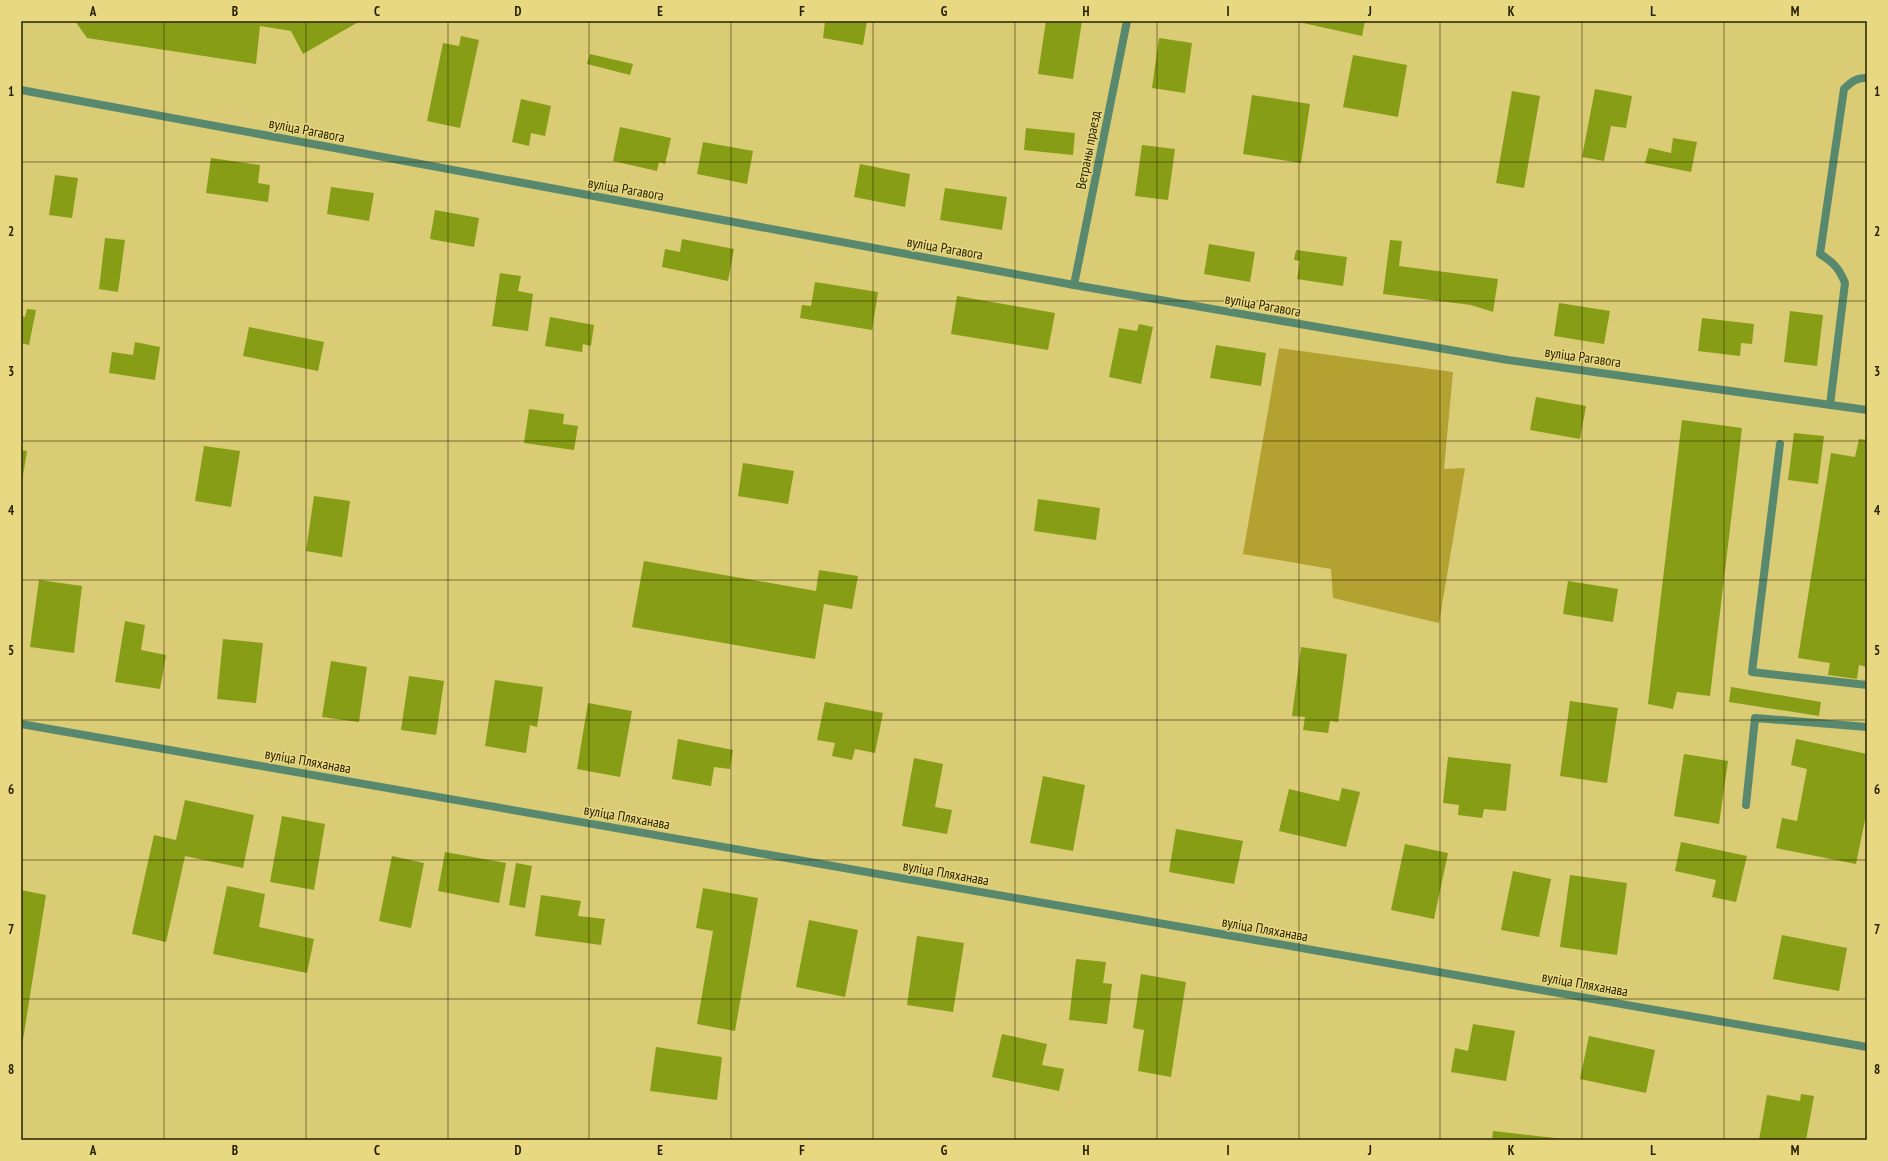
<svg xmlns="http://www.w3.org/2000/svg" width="1888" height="1161" font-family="'PT Sans Narrow',sans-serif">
<rect width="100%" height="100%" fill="#dacb75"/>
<!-- green -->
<polygon fill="#b3a131" points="1279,348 1453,372 1444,469 1465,468 1439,623 1333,598 1331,569 1243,554"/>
<!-- building -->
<g fill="#879d16">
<polygon points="75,21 360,21 303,54 291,31 260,26 256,64 87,38"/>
<polygon points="825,21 867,21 863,45 823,38"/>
<polygon points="1046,21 1082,21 1073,79 1038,74"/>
<polygon points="1294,21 1365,21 1362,36"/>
<polygon points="461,36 479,40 460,128 427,121 443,43 459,46"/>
<polygon points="1159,38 1192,43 1185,93 1152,88"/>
<polygon points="590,54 633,64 630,75 587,64"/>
<polygon points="1353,55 1407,65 1398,117 1343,107"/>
<polygon points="1595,89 1632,96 1626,128 1611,126 1604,161 1582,157"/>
<polygon points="1512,91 1540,96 1524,188 1496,183"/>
<polygon points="1252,95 1310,104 1301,163 1243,154"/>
<polygon points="521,99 551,106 545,136 531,133 529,146 512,142"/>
<polygon points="620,127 671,138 665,164 659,162 657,171 613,161"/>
<polygon points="1026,128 1075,133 1073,155 1024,150"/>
<polygon points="1673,138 1697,142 1691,172 1645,163 1649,148 1671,153"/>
<polygon points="703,142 753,151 747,184 697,174"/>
<polygon points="1142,145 1175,149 1168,200 1135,196"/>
<polygon points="211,158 260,165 258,183 270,185 268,202 206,193"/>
<polygon points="860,164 910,174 905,207 854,197"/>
<polygon points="55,175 78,178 72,218 49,215"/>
<polygon points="331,187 374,193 369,221 327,214"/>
<polygon points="945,188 1007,197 1002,230 940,220"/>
<polygon points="435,210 479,218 474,247 430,239"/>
<polygon points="105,238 125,240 118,292 99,289"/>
<polygon points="682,239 734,249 728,281 662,267 665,249 680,252"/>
<polygon points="1390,240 1402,241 1399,266 1498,279 1493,312 1471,305 1383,294"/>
<polygon points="1209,244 1255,252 1250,282 1204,274"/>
<polygon points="1296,250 1347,257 1343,286 1297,279 1300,261 1294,260"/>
<polygon points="500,273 521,276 518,291 533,294 528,331 492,326"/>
<polygon points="815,282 878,292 872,330 800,318 802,305 811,306"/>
<polygon points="957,296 1055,313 1048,350 951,334"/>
<polygon points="1559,303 1610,311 1604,344 1554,336"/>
<polygon points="27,309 36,310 29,345 21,343 21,316 25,317"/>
<polygon points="1790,311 1823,315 1817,366 1784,362"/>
<polygon points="550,317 594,325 591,346 583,344 582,352 545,346"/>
<polygon points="1702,318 1754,324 1752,344 1741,343 1740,356 1698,351"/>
<polygon points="1139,324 1153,327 1141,384 1109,377 1119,328 1137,331"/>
<polygon points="249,327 324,342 318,371 243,356"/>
<polygon points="135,342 160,347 155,380 109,373 112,352 133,355"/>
<polygon points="1216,345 1266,353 1261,386 1210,378"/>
<polygon points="1536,397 1586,406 1580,439 1530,430"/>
<polygon points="529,409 564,414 563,424 578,426 574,450 524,443"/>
<polygon points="1682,420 1742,428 1710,696 1677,692 1673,709 1648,704"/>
<polygon points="1794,433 1824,436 1818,484 1788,480"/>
<polygon points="1859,439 1867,440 1867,667 1859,665 1857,679 1828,675 1830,663 1798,658 1831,453 1855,457"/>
<polygon points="204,446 240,451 231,507 195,501"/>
<polygon points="21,450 27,451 22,481 21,481"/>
<polygon points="743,463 794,471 788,504 738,496"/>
<polygon points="314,496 350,501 342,557 306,551"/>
<polygon points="1038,499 1100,508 1096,540 1034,531"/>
<polygon points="644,561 816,591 819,570 858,576 852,609 824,604 815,659 632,627"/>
<polygon points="39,580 82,586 74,653 30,647"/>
<polygon points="1568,581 1618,589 1613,622 1563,614"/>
<polygon points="125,621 145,625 141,650 166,655 160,689 115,682"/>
<polygon points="223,639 263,643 256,703 217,699"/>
<polygon points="1301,647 1347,654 1338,722 1330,721 1328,733 1303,730 1305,717 1292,716"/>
<polygon points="331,661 367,667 359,722 322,717"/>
<polygon points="409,676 444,681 436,735 401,730"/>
<polygon points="495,680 543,687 537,727 530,725 526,753 485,746"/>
<polygon points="1731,687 1821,702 1819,716 1729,702"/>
<polygon points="1570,701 1618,708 1607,783 1560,776"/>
<polygon points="825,702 883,713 875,753 855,749 852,760 832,756 835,743 817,740"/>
<polygon points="588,703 632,711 620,777 577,769"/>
<polygon points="678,739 733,750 730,769 714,767 711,786 672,779"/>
<polygon points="1796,739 1867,754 1867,810 1856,864 1776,848 1782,818 1797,821 1807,769 1791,765"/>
<polygon points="1684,754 1728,761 1719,824 1674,816"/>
<polygon points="1448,757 1511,764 1506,811 1484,809 1482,818 1458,815 1459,805 1443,803"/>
<polygon points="914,758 943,764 935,807 952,810 947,834 902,826"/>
<polygon points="1043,776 1085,785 1073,851 1030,843"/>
<polygon points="1342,788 1360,792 1346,847 1279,831 1289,789 1339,801"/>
<polygon points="185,800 254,815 243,868 185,856 166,942 132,934 154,835 176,840"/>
<polygon points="282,816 325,824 314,890 270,882"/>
<polygon points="1176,829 1243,841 1234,884 1169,872"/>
<polygon points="1681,842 1747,856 1736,902 1712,897 1716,880 1675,871"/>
<polygon points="1405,844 1448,853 1434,919 1391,910"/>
<polygon points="445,852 506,863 499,903 438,891"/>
<polygon points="392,856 424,863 411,928 379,921"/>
<polygon points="516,863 532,866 525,908 509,905"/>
<polygon points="1513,871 1551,879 1539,937 1501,930"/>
<polygon points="1570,875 1627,883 1617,955 1560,947"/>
<polygon points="227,886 265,894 259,927 314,939 307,973 213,954"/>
<polygon points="703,888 758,898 735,1031 697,1024 713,931 696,928"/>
<polygon points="21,890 46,895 22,1046 21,1046"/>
<polygon points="541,895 581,901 578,916 605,919 601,945 535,936"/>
<polygon points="809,920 858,930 845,997 796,987"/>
<polygon points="1782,935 1847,948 1839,991 1773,979"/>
<polygon points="917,936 964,943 953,1012 907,1005"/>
<polygon points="1076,959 1106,962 1103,983 1112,984 1107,1024 1069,1020"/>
<polygon points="1141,974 1186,982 1171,1077 1138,1071 1144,1030 1133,1028"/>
<polygon points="1473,1024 1515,1031 1506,1081 1451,1072 1455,1048 1468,1051"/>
<polygon points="1002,1034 1047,1044 1042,1065 1064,1069 1059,1091 992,1077"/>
<polygon points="1589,1036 1655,1050 1646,1093 1580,1079"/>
<polygon points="656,1047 722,1057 717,1100 650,1091"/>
<polygon points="1801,1094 1814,1096 1806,1140 1759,1140 1767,1095 1800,1101"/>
<polygon points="1493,1131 1563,1139 1563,1140 1492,1140"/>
</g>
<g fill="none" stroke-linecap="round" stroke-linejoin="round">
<!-- service -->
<g stroke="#58896e" stroke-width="8">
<path d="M 1830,405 L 1845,283 C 1839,268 1833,262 1820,254 L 1844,89 C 1851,82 1857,77 1867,78"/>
<polyline points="1780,444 1752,672 1867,685"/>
<polyline points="1746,805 1755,718 1867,727"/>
</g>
<!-- minor -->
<g stroke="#58896e" stroke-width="8">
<polyline points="21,90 1074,285 1508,360 1867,410"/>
<polyline points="1074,285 1127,21"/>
<polyline points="21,724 1867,1047"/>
</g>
</g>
<!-- grid -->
<path fill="none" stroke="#282100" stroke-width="1" stroke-opacity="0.55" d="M 164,21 L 164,1140M 306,21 L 306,1140M 448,21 L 448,1140M 589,21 L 589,1140M 731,21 L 731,1140M 873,21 L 873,1140M 1015,21 L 1015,1140M 1157,21 L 1157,1140M 1299,21 L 1299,1140M 1440,21 L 1440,1140M 1582,21 L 1582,1140M 1724,21 L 1724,1140M 21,162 L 1867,162M 21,301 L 1867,301M 21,441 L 1867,441M 21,580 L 1867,580M 21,720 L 1867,720M 21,860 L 1867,860M 21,999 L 1867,999"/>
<g text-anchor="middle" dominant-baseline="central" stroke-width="3" stroke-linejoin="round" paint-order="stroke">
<!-- street labels -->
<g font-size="14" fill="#282100" stroke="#e7d881">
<text transform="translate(307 130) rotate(11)">вуліца Рагавога</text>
<text transform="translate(1088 150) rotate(-79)">Ветраны праезд</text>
<text transform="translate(626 189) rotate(10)">вуліца Рагавога</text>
<text transform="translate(945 248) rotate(10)">вуліца Рагавога</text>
<text transform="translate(1263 305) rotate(10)">вуліца Рагавога</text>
<text transform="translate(1583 357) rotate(8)">вуліца Рагавога</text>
<text transform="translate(308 761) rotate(10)">вуліца Пляханава</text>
<text transform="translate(627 817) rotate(10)">вуліца Пляханава</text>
<text transform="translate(946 873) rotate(10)">вуліца Пляханава</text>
<text transform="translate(1265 929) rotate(10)">вуліца Пляханава</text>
<text transform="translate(1585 984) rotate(10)">вуліца Пляханава</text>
</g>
</g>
<!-- border -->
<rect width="1888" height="1161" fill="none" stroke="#e7d881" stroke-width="44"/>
<rect x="22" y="22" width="1844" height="1117" fill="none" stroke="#282100" stroke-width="1.5"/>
<g font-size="13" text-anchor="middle" font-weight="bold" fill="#282100">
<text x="93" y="16">A</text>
<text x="235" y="16">B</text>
<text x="377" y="16">C</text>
<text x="518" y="16">D</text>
<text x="660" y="16">E</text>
<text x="802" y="16">F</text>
<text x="944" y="16">G</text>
<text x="1086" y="16">H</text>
<text x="1228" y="16">I</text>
<text x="1370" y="16">J</text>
<text x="1511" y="16">K</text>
<text x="1653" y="16">L</text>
<text x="1795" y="16">M</text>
<text x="11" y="96">1</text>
<text x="1877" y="96">1</text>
<text x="11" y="236">2</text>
<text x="1877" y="236">2</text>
<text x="11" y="376">3</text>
<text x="1877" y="376">3</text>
<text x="11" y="515">4</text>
<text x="1877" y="515">4</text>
<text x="11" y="655">5</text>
<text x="1877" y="655">5</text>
<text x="11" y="794">6</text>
<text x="1877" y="794">6</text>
<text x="11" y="934">7</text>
<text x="1877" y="934">7</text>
<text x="11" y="1074">8</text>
<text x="1877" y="1074">8</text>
<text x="93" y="1155">A</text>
<text x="235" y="1155">B</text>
<text x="377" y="1155">C</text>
<text x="518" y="1155">D</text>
<text x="660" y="1155">E</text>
<text x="802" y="1155">F</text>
<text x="944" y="1155">G</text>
<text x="1086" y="1155">H</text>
<text x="1228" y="1155">I</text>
<text x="1370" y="1155">J</text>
<text x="1511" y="1155">K</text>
<text x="1653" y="1155">L</text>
<text x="1795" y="1155">M</text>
</g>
</svg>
